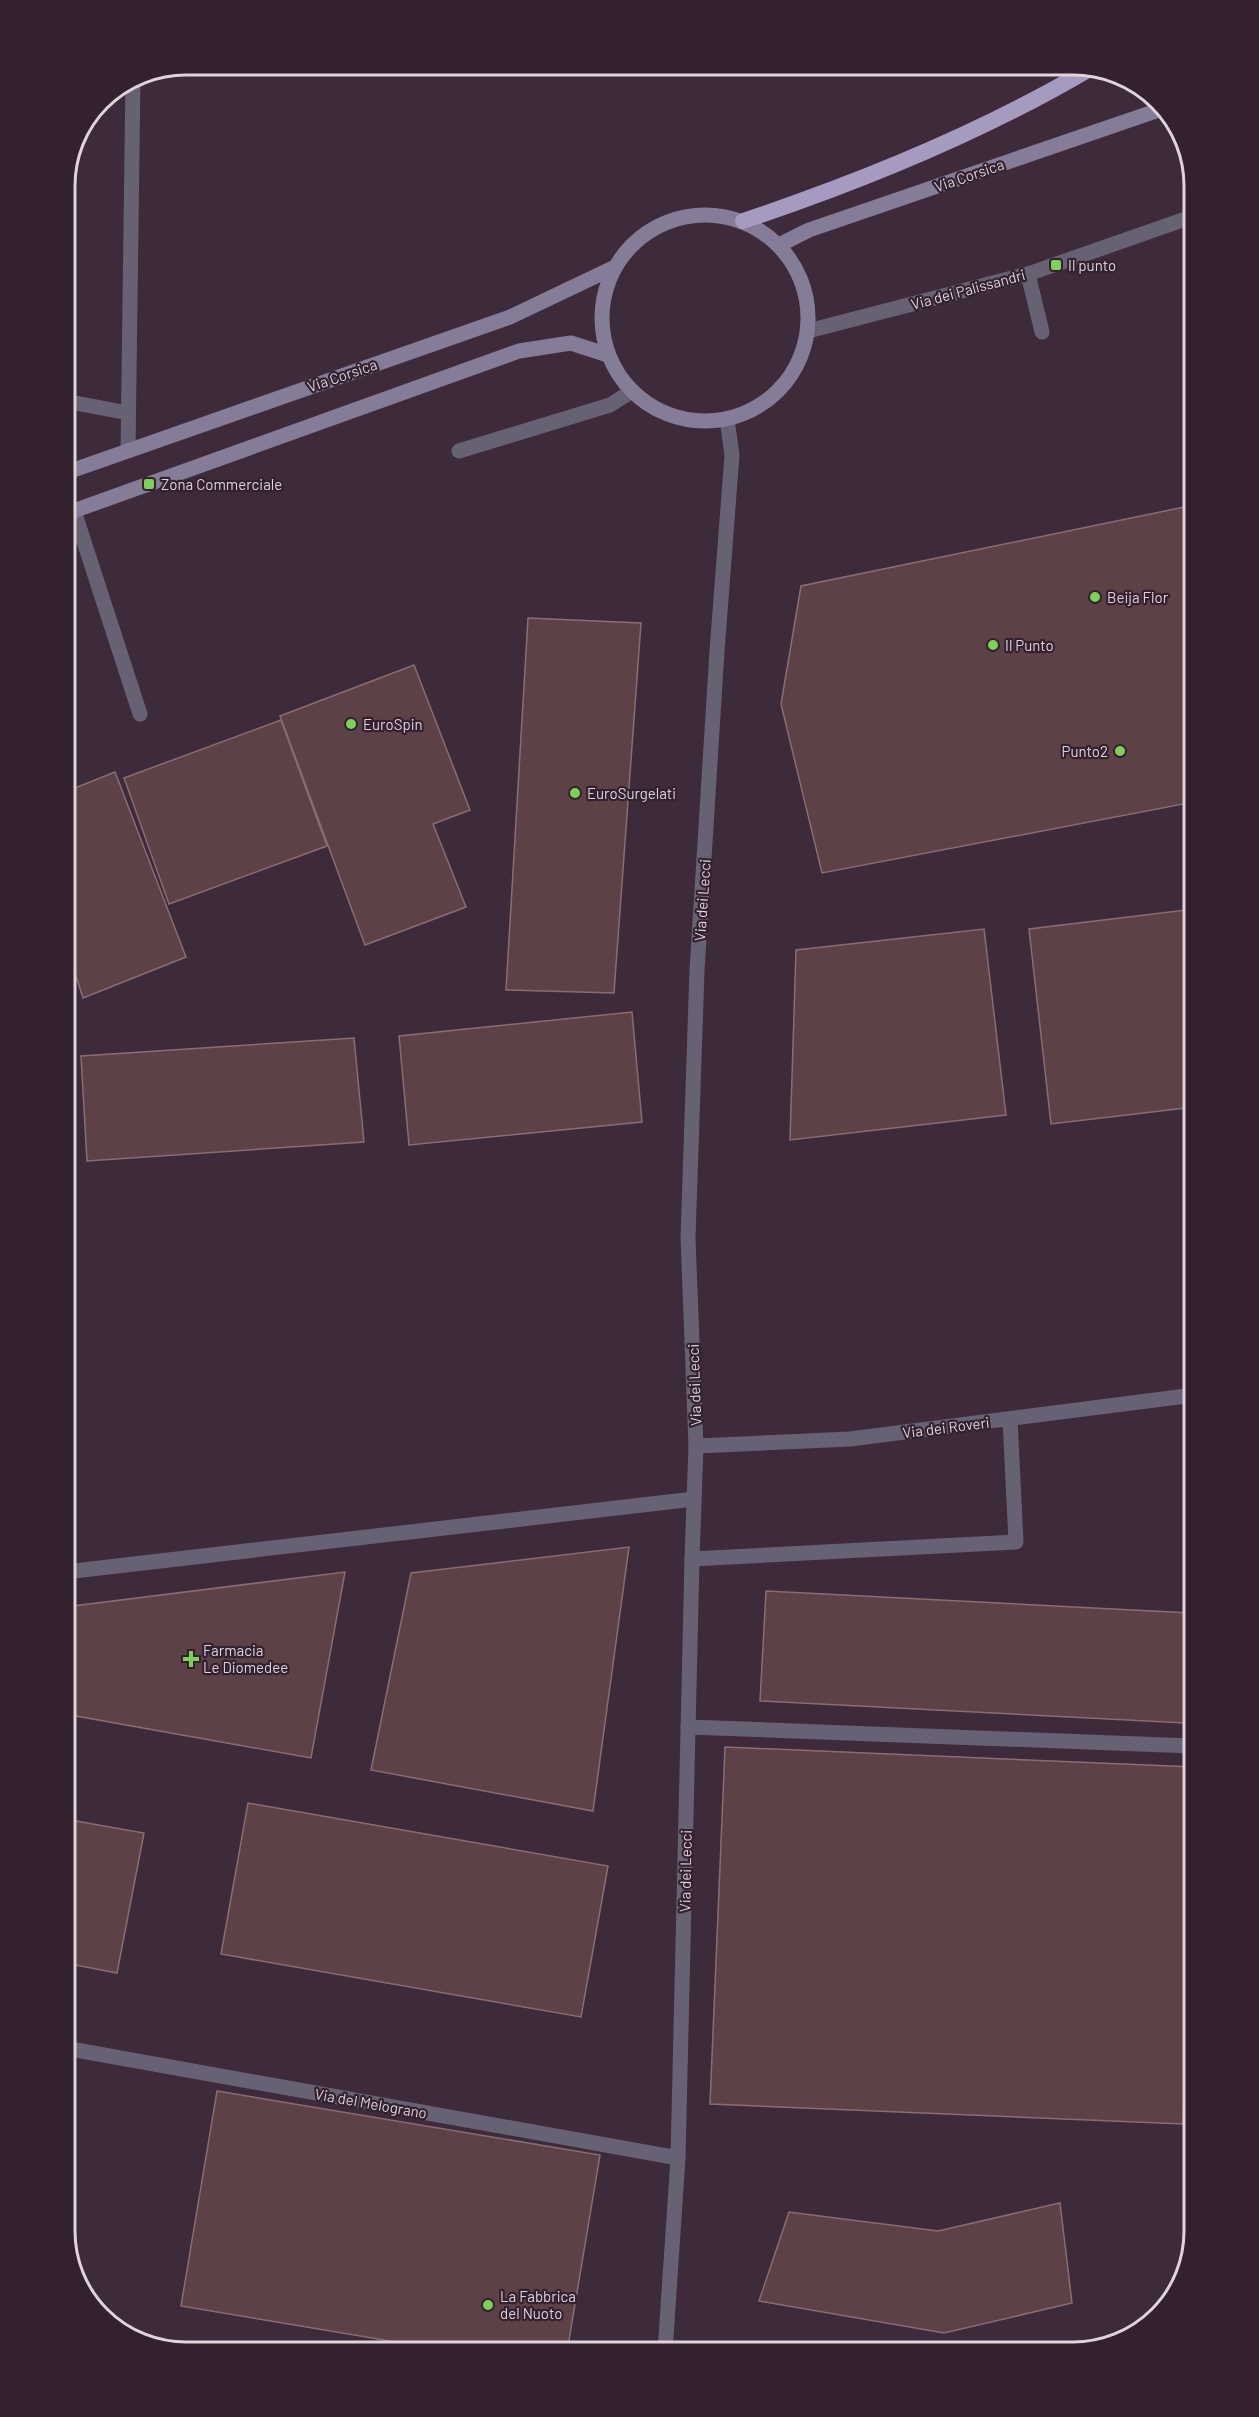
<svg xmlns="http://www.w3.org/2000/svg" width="1259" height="2417" font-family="Barlow,sans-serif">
<rect width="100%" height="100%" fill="#3d2a3a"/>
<!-- building -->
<g fill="#5c4247" stroke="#8a6d72" stroke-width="1.5">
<polygon points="71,150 72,254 65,254 65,178"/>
<polygon points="1194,505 1194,802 822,873 781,704 801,586"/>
<polygon points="528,618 641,623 614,993 506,990"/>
<polygon points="414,665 470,810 433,824 466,907 365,945 280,716"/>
<polygon points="281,720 327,846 169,904 124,778"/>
<polygon points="115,772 186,957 83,998 65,942 65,792"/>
<polygon points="1194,909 1194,1107 1051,1124 1029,929"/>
<polygon points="984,929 1006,1115 790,1140 796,950"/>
<polygon points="632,1012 642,1122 409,1145 399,1036"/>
<polygon points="354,1038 364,1142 87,1161 81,1056"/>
<polygon points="629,1547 593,1811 371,1770 411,1573"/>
<polygon points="345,1572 311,1758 65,1714 65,1607"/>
<polygon points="766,1591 1191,1613 1185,1723 760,1701"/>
<polygon points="725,1747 1194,1767 1194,1846 1183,2124 710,2104"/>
<polygon points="248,1803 608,1866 581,2017 221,1954"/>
<polygon points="65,1819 144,1833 117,1973 65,1963"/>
<polygon points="217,2091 600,2155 567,2352 456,2352 181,2306"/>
<polygon points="1060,2203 1072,2303 944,2333 759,2301 789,2212 938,2231"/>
</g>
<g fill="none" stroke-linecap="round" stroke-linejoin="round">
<!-- service -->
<g stroke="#676273" stroke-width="15">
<polyline points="1028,274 1042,332"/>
<polyline points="65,401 128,413"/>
<polyline points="128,451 133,78"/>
<polyline points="459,451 610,405 632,391"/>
<polyline points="74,511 140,714"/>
<polyline points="692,1559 1016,1542 1010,1419"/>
<polyline points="688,1727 1192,1746"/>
</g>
<!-- minor -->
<g stroke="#676273" stroke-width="15">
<polyline points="808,331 1028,274 1194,216"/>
<polyline points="696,1446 850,1439 1194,1395"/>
<polyline points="65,1572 694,1499"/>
<polyline points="65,2048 678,2158"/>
<polyline points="665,2352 678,2158 692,1559 696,1446 688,1238 697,970 717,651 732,455 727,419"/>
</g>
<!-- secondary -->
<g stroke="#857c98" stroke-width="15">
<circle cx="705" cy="318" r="103"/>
<polyline points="779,245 809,230 1162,109"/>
<polyline points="65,473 510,317 615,267"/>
<polyline points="65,514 519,351 571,343 608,355"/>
</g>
<!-- trunk -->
<path stroke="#a69ac1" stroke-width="16" d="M 743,221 C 863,181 981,133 1091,68"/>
</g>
<!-- markers -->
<g fill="#7dd154" stroke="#332130" stroke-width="2">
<rect x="1050" y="259" width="12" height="12" rx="3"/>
<rect x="143" y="478" width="12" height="12" rx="3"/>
<circle cx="1095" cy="597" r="6"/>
<circle cx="993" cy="645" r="6"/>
<circle cx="351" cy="724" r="6"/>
<circle cx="1120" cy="751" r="6"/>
<circle cx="575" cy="793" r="6"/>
<path d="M188 1650h6v6h6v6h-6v6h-6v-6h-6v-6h6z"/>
<circle cx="488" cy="2305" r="6"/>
</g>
<g text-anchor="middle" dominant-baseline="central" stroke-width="4.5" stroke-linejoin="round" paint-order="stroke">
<!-- street labels -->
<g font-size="15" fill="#dfd3dc" stroke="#332130">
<text transform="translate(969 175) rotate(-19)">Via Corsica</text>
<text transform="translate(968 289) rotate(-15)">Via dei Palissandri</text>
<text transform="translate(342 375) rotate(-19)">Via Corsica</text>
<text transform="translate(702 900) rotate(-86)">Via dei Lecci</text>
<text transform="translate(694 1385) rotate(-92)">Via dei Lecci</text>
<text transform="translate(946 1427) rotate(-7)">Via dei Roveri</text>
<text transform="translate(685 1871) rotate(-89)">Via dei Lecci</text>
<text transform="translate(371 2103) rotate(10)">Via del Melograno</text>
</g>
<!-- poi labels -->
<g font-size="15" fill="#dfd3dc" stroke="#332130" text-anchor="start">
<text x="1068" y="265">Il punto</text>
<text x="161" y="484">Zona Commerciale</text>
<text x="1107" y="597">Beija Flor</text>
<text x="1005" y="645">Il Punto</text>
<text x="363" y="724">EuroSpin</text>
<text x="1108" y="751" text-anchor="end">Punto2</text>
<text x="587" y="793">EuroSurgelati</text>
<text x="203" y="1650">Farmacia<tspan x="203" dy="17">Le Diomedee</tspan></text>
<text x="500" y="2296">La Fabbrica<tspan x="500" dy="17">del Nuoto</tspan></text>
</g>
</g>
<!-- crop -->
<path d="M0 0H1259V2417H0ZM186 75H1073A111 111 0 0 1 1184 186V2231A111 111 0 0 1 1073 2342H186A111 111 0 0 1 75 2231V186A111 111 0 0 1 186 75Z" fill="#332130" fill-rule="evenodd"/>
<path fill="none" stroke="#dfd3dc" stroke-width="3" d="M186 75H1073A111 111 0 0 1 1184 186V2231A111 111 0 0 1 1073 2342H186A111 111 0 0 1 75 2231V186A111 111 0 0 1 186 75Z"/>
</svg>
